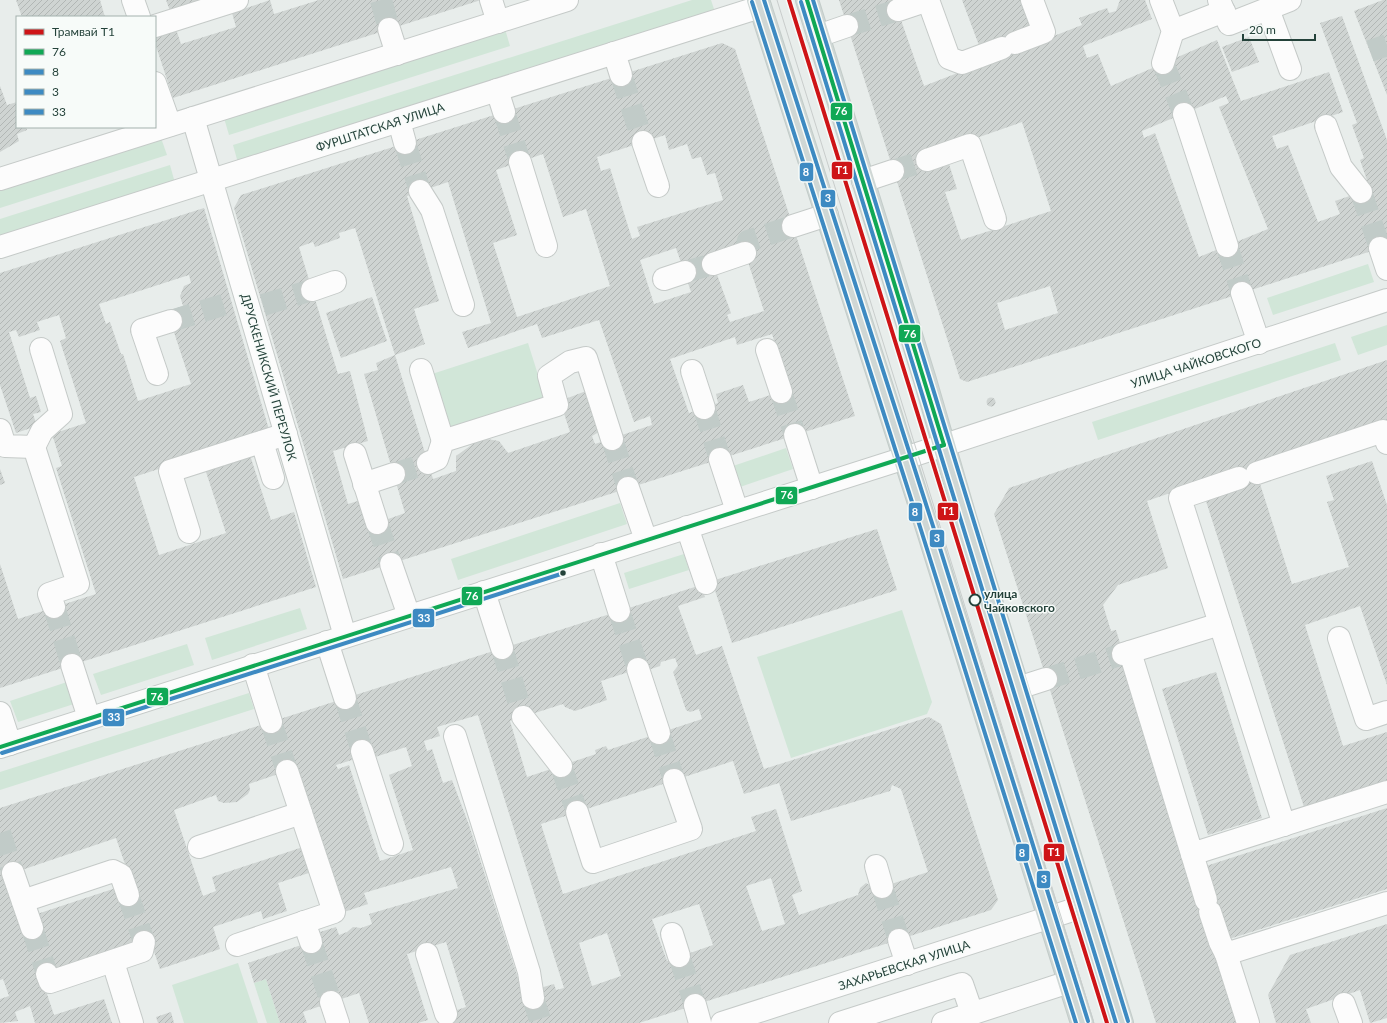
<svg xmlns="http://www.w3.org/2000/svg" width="1387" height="1023" font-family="Lato,sans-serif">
<defs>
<pattern id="building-hatch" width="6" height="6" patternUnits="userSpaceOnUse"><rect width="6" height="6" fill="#cfd4d2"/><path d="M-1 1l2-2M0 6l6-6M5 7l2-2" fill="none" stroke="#b2b7b5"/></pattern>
</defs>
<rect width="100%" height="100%" fill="#e8edeb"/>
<!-- green -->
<g fill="#d1e6d8">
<polygon points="692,0 711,0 715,12 238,163 233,145"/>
<polygon points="505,29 510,46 229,135 224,118"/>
<polygon points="161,138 167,155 0,208 0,189"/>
<polygon points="170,165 175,183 0,238 0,219"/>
<polygon points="1368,264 1374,282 1273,315 1267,298"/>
<polygon points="1387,325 1387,345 1358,355 1351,337"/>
<polygon points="528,343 545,397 450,428 432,374"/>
<polygon points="1335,343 1341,360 1098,440 1092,422"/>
<polygon points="786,448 793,469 740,487 733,466"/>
<polygon points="620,503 627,524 458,580 451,559"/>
<polygon points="684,554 689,570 629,589 624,573"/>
<polygon points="300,608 307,629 212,660 205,638"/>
<polygon points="902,610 932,702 927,714 791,758 757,657"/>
<polygon points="187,644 194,665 101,695 93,674"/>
<polygon points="67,682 74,704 18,722 10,701"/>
<polygon points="249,693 254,709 0,790 0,772"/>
<polygon points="238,963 258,1023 184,1023 172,985"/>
<polygon points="266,979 280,1023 267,1023 254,983"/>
</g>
<!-- building -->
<g fill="url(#building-hatch)" fill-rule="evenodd">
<polygon points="16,0 100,0 105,17 22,17"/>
<polygon points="166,0 202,0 170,11"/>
<polygon points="270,0 274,14 319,0 481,0 173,98 155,43 155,35 176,29 181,44 236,27 232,13"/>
<path d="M 839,0 L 894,0 L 924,86 L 1004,55 L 980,48 L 962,0 L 1024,0 L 1034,28 L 1018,50 L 1082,25 L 1079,18 L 1107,8 L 1109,13 L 1116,11 L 1120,0 L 1145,0 L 1152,19 L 1083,46 L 1087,58 L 1098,54 L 1111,86 L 1217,40 L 1241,101 L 1329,72 L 1343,112 L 1272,136 L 1277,149 L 1288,145 L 1318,222 L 1340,214 L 1335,201 L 1370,189 L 1360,160 L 1364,158 L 1352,125 L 1357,123 L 1320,23 L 1342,16 L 1387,140 L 1387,246 L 967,382 L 960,379 ZM 1226,96 L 1229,103 L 1219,107 L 1268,229 L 1199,257 L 1155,133 L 1144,138 L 1142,131 ZM 1022,122 L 1051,211 L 961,240 L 945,192 L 957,189 L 949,164 L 930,170 L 925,156 ZM 1050,286 L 1058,313 L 1005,330 L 997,303 Z"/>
<polygon points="1383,0 1387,0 1387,95 1354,11"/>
<polygon points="1249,37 1259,62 1232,72 1222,47"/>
<path d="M 722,43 L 735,49 L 855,416 L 343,579 L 234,208 L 241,195 ZM 665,135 L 669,150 L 687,144 L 692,159 L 701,157 L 707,175 L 715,173 L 723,200 L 637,227 L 640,236 L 632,239 L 610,168 L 601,171 L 597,157 ZM 543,154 L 563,217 L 586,209 L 610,286 L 517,317 L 493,243 L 517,235 L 496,170 ZM 448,182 L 491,323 L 462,332 L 468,348 L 537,324 L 542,338 L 599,320 L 634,422 L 650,416 L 652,425 L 595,444 L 592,436 L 599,432 L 586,391 L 560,401 L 570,432 L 508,453 L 499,441 L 487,439 L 477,441 L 456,456 L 456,471 L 433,479 L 395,355 L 376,363 L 378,370 L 364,374 L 405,513 L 377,523 L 361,500 L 348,504 L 333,451 L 368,441 L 350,371 L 338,374 L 299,247 L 313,242 L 315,247 L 340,238 L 339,233 L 355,228 L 395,355 L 425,344 L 414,309 L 439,301 L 407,196 ZM 676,248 L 691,292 L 654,304 L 640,260 ZM 745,253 L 764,311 L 730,322 L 727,315 L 731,313 L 711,258 ZM 772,334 L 789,389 L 749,402 L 743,385 L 716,394 L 718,403 L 689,413 L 670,359 L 735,337 L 737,345 Z"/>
<polygon points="0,86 7,105 17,102 17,127 26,127 27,130 17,134 19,141 0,152"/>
<path d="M 204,208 L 270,433 L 134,477 L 159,555 L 226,533 L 204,466 L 249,452 L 271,520 L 294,512 L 316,587 L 0,688 L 0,564 L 18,619 L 96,594 L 56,468 L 62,466 L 52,434 L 86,423 L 60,341 L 66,338 L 59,315 L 37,322 L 40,330 L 19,337 L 16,330 L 9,332 L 30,398 L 36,396 L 41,412 L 33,414 L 37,426 L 16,433 L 0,385 L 0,273 ZM 189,275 L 191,283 L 184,286 L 180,296 L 183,306 L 167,311 L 191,384 L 138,401 L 123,354 L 121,354 L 110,322 L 106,324 L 99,304 Z"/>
<polygon points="372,297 387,341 341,358 326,313"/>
<polygon points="1387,360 1387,421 1254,465 1292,584 1349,567 1327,502 1334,500 1326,476 1372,461 1387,505 1387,685 1360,606 1305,625 1343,746 1387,732 1387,780 1304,807 1205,498 1237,470 1147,501 1168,568 1118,585 1103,605 1111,631 1116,630 1199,902 1206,866 1387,808 1387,889 1229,939 1203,914 1236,1023 1156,1023 994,514 1009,488"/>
<circle cx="991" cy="402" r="4.5"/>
<polygon points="0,469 5,483 0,485"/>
<polygon points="877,529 897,590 732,643 712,581"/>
<path d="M 701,585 L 705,597 L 678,606 L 696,655 L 722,646 L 764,769 L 929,717 L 941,724 L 998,900 L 991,910 L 639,1023 L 441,1023 L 439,1016 L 466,1007 L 446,942 L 407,954 L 428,1020 L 418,1023 L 369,1023 L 359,993 L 303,1012 L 307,1023 L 280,1023 L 266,979 L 254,983 L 248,963 L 322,938 L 320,932 L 336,927 L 339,935 L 347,932 L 353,927 L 361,928 L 372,924 L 369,914 L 458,888 L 451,867 L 364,893 L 368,904 L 341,913 L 287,771 L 249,784 L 250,790 L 248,794 L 237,802 L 224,803 L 218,801 L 216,795 L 174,810 L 203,896 L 216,891 L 212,877 L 306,846 L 315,871 L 278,883 L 287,911 L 263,919 L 261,911 L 213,927 L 220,949 L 160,969 L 150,940 L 41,976 L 54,1015 L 104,999 L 112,1023 L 35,1023 L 30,1006 L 15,1012 L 18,1021 L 0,1023 L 0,999 L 9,996 L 3,979 L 0,980 L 0,808 ZM 675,658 L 678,666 L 673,672 L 686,710 L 690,712 L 699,709 L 702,719 L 608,750 L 606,746 L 595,750 L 596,754 L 527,777 L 510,721 L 563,704 L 565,707 L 575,711 L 607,700 L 601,681 L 644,667 L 648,670 L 660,666 L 661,662 ZM 478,715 L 564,988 L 556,990 L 554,984 L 540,988 L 525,1000 L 469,825 L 452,780 L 443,783 L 432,749 L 427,751 L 424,741 L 440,736 L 437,727 ZM 406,747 L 412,766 L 389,775 L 413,850 L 380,861 L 349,765 L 338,769 L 336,765 L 352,760 L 351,755 L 369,748 L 372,758 ZM 733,761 L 744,794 L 779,783 L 791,821 L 890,791 L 892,785 L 901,789 L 928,872 L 876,889 L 866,883 L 860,888 L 858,895 L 799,915 L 792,895 L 802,891 L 776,809 L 751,817 L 756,831 L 563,894 L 541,824 ZM 116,838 L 135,893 L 119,887 L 34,915 L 7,875 ZM 771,878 L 785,924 L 762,931 L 746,886 ZM 699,904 L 713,945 L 667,961 L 652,919 ZM 607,933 L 621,976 L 592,986 L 579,943 Z"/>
<polygon points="1216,672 1262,818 1208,835 1162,689"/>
<polygon points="1387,924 1387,1018 1370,1023 1360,990 1306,1009 1311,1023 1276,1023 1268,995 1290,955"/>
<polygon points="171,1012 174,1023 158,1023 156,1017"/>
</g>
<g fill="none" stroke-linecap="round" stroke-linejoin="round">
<!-- minor-tunnel -->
<g stroke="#c1cbc8" stroke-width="22" stroke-dasharray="22 11" stroke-linecap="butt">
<polyline points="381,0 389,29"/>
<polyline points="847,26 898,10"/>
<polyline points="1370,51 1387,45"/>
<polyline points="1163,63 1184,114"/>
<polyline points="621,75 643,142"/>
<polyline points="504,112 520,162"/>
<polyline points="405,143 420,191"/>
<polyline points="893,171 927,160"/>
<polyline points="1361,192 1380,248"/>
<polyline points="1227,246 1242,293"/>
<polyline points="745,253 748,241 793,226"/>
<polyline points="685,272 713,264"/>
<polyline points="263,305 312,290"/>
<polyline points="171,321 232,302"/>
<polyline points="781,392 795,435"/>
<polyline points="704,408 720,459"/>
<polyline points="612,439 628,488"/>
<polyline points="394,474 428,463"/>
<polyline points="377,523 391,564"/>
<polyline points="54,607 72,665"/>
<polyline points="619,611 638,669"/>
<polyline points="502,648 523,717"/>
<polyline points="1046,679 1123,654"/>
<polyline points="345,698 362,751"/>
<polyline points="271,722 287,771"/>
<polyline points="659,733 674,780"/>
<polyline points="561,766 577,812"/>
<polyline points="0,833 13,873"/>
<polyline points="882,887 899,940"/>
<polyline points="128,895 144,942"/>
<polyline points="32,928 47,974"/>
<polyline points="311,942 331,1002"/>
<polyline points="679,956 695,1005"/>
<polyline points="533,998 541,1023"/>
</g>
<defs>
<g id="minor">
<polyline points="133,0 139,17"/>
<polyline points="491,0 498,22"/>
<polyline points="928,0 949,58 962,63 1002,48"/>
<polyline points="1161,0 1173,31 1163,63"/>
<polyline points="1219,0 1229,24 1290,0"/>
<polyline points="1268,9 1290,69"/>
<polyline points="898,10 928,0"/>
<polyline points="155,26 237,0"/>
<polyline points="389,29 397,54"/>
<polyline points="1173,31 1224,11"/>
<polyline points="818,36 847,26"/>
<polyline points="1015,43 1044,32 1032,0"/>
<polyline points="614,53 621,75"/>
<polyline points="155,83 170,125"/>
<polyline points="497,90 504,112"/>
<polyline points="1184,114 1227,246"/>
<polyline points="193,118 345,636"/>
<polyline points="399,121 405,143"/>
<polyline points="1326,126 1341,167 1361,192"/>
<polyline points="643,142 658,186"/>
<polyline points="927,160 970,145 995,219"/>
<polyline points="520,162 546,246"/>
<polyline points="0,179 567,0"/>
<polyline points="863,181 893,171"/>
<polyline points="420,191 432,210 463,305"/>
<polyline points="793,226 827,215"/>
<polyline points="0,247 760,7"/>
<polyline points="1380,248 1387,269"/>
<polyline points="713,264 745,253"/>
<polyline points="664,279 685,272"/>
<polyline points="312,290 335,282"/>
<polyline points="1242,293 1259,343"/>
<polyline points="767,350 781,392"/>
<polyline points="421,370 443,441"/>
<polyline points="692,371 704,408"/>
<polyline points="157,374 142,330 171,321"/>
<polyline points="0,430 5,446 34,447 78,584 49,594 54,607"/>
<polyline points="795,435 812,488"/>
<polyline points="262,442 273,478"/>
<polyline points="34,447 42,431 61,414 41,349"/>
<polyline points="355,454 377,523"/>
<polyline points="720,459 737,511"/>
<polyline points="428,463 437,459 443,441 557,405 549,376 570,362 586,358 612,439"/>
<polyline points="1257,473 1383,431 1387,443"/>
<polyline points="1239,478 1180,498 1284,825"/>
<polyline points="364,484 394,474"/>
<polyline points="628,488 646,540"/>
<polyline points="687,527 706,583"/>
<polyline points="189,532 170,471 286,434"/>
<polyline points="601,554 619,611"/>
<polyline points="391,564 409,616"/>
<polyline points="484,592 502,648"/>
<polyline points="1339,638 1366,719 1387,712"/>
<polyline points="327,642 345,698"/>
<polyline points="1130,652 1192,854 1387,792"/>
<polyline points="1123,654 1220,624"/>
<polyline points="72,665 89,718"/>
<polyline points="253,665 271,722"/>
<polyline points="638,669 659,733"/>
<polyline points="1018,688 1046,679"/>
<polyline points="0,713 10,744"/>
<polyline points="523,717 561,766"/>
<polyline points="455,736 529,972 533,998"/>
<polyline points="0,747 905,458 1387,300"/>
<polyline points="362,751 392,844"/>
<polyline points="577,812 593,862 691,829 674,780"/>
<polyline points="199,847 301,813"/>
<polyline points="1192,854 1206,900"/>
<polyline points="876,866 882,887"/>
<polyline points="13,873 32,928"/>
<polyline points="23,901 113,871 121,875 128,895"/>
<polyline points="1210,912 1220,942 1226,954"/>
<polyline points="304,922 311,942"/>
<polyline points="672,934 679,956"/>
<polyline points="899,940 907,964"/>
<polyline points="237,945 334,912 287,771"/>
<polyline points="427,954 446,1014"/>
<polyline points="113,962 132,1023"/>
<polyline points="47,974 50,982 142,951 144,942"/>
<polyline points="331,1002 338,1023"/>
<polyline points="1344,1004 1351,1023"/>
<polyline points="695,1005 700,1023"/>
<polyline points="722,1023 1085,906"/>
<polyline points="840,1023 962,984 972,1013"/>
<polyline points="943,1023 1069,982"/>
<polyline points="1248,1023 1226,954 1387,903"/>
</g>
<g id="major">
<polyline points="758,0 927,528 1082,1023"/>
<polyline points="807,0 925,380 965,517 1122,1023"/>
</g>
</defs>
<!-- minor casing -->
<use href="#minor" stroke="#c5cac8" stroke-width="24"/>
<!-- major casing -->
<use href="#major" stroke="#c3ccc9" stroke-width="24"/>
<!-- minor -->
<use href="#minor" stroke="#fcfcfc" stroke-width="22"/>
<!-- major -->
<use href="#major" stroke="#cfd7d5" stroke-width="22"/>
<!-- tram -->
<polyline stroke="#c9cdcc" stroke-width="1" points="777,0 1094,1023"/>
<defs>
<g id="bus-1">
<polyline points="807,0 944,445"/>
<polyline points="0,747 944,445"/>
</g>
<g id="bus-2">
<polyline points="752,2 921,530 1076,1023"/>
<polyline points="801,2 1116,1023"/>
</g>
<g id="bus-3">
<polyline points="764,0 933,526 1088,1021"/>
<polyline points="813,0 1128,1021"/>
</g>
<polyline id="bus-4" points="2,753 564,573"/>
</defs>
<!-- bus-1 casing -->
<use href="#bus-1" stroke="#f7fbf9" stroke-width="7"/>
<!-- bus-2 casing -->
<use href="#bus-2" stroke="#f7fbf9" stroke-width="7"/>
<!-- bus-3 casing -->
<use href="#bus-3" stroke="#f7fbf9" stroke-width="7"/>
<!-- bus-4 casing -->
<use href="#bus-4" stroke="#f7fbf9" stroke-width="7"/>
<!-- bus-1 -->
<use href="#bus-1" stroke="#10a855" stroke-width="4"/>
<!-- bus-2 -->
<use href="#bus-2" stroke="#3d8ac2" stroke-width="4"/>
<!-- bus-3 -->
<use href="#bus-3" stroke="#3d8ac2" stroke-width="4"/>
<!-- bus-4 -->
<use href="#bus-4" stroke="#3d8ac2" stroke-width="4"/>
<defs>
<polyline id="tram-1" points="789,0 1107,1023"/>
</defs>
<!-- tram-1 casing -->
<use href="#tram-1" stroke="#f7fbf9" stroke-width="7"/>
<!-- tram-1 -->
<use href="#tram-1" stroke="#ce1417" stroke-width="4"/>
</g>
<!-- markers -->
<circle fill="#24423a" stroke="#f7fbf9" stroke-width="1.5" cx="563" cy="573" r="3.5"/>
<circle fill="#f7fbf9" stroke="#24423a" stroke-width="2" cx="975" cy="600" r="5.5"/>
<g text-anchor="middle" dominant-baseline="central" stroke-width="3" stroke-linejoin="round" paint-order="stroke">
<!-- street labels -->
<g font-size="12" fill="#24423a" stroke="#f7fbf9">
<text transform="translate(380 127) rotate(-18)">ФУРШТАТСКАЯ УЛИЦА</text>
<text transform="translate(1196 363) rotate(-18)">УЛИЦА ЧАЙКОВСКОГО</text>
<text transform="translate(269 377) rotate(74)">ДРУСКЕНИКСКИЙ ПЕРЕУЛОК</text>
<text transform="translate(904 965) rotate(-18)">ЗАХАРЬЕВСКАЯ УЛИЦА</text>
</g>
<!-- stop labels -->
<g font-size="12" font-weight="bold" fill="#24423a" stroke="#f7fbf9" text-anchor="start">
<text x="984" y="593">улица<tspan x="984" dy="14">Чайковского</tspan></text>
</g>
</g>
<g stroke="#f7fbf9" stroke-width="1.5">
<rect x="830" y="102" width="23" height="19" rx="4" fill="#10a855"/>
<rect x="831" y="161" width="22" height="19" rx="4" fill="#ce1417"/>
<rect x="799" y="162" width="15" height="20" rx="4" fill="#3d8ac2"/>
<rect x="820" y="189" width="16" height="19" rx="4" fill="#3d8ac2"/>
<rect x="898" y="324" width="23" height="19" rx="4" fill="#10a855"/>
<rect x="775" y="486" width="23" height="19" rx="4" fill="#10a855"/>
<rect x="937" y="502" width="22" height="19" rx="4" fill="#ce1417"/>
<rect x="908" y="502" width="15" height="20" rx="4" fill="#3d8ac2"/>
<rect x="929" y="529" width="16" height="19" rx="4" fill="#3d8ac2"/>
<rect x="461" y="586" width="22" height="20" rx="4" fill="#10a855"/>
<rect x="412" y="608" width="23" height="20" rx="4" fill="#3d8ac2"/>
<rect x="146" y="687" width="23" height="19" rx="4" fill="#10a855"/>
<rect x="102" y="708" width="23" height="19" rx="4" fill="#3d8ac2"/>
<rect x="1043" y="843" width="22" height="19" rx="4" fill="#ce1417"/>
<rect x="1015" y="843" width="15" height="19" rx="4" fill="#3d8ac2"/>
<rect x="1036" y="870" width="15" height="19" rx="4" fill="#3d8ac2"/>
</g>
<g font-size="11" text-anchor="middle" font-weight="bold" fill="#fff">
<text x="841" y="115">76</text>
<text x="842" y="174">Т1</text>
<text x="806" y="176">8</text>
<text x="828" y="202">3</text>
<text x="910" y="338">76</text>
<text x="787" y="499">76</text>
<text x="948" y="515">Т1</text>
<text x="915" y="516">8</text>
<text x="937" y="542">3</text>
<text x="472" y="600">76</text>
<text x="424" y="622">33</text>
<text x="157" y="701">76</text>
<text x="114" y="721">33</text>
<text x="1054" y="856">Т1</text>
<text x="1022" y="857">8</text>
<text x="1044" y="883">3</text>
</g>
<!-- legend -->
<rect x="16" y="16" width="140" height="112" fill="#f7fbf9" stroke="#a3b1ad"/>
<rect x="24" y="29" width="20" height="6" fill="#ce1417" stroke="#a3b1ad"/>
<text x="52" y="36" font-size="12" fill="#24423a">Трамвай Т1</text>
<rect x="24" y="49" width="20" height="6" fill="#10a855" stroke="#a3b1ad"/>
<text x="52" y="56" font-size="12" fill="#24423a">76</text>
<rect x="24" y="69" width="20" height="6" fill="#3d8ac2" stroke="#a3b1ad"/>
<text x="52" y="76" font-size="12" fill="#24423a">8</text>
<rect x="24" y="89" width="20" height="6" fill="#3d8ac2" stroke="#a3b1ad"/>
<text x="52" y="96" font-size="12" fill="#24423a">3</text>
<rect x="24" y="109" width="20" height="6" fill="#3d8ac2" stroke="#a3b1ad"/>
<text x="52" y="116" font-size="12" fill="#24423a">33</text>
<!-- scale -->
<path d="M1243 34v6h72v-6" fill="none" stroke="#24423a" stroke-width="2"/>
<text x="1249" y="34" font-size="12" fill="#24423a" stroke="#f7fbf9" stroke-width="3" paint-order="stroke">20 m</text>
</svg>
